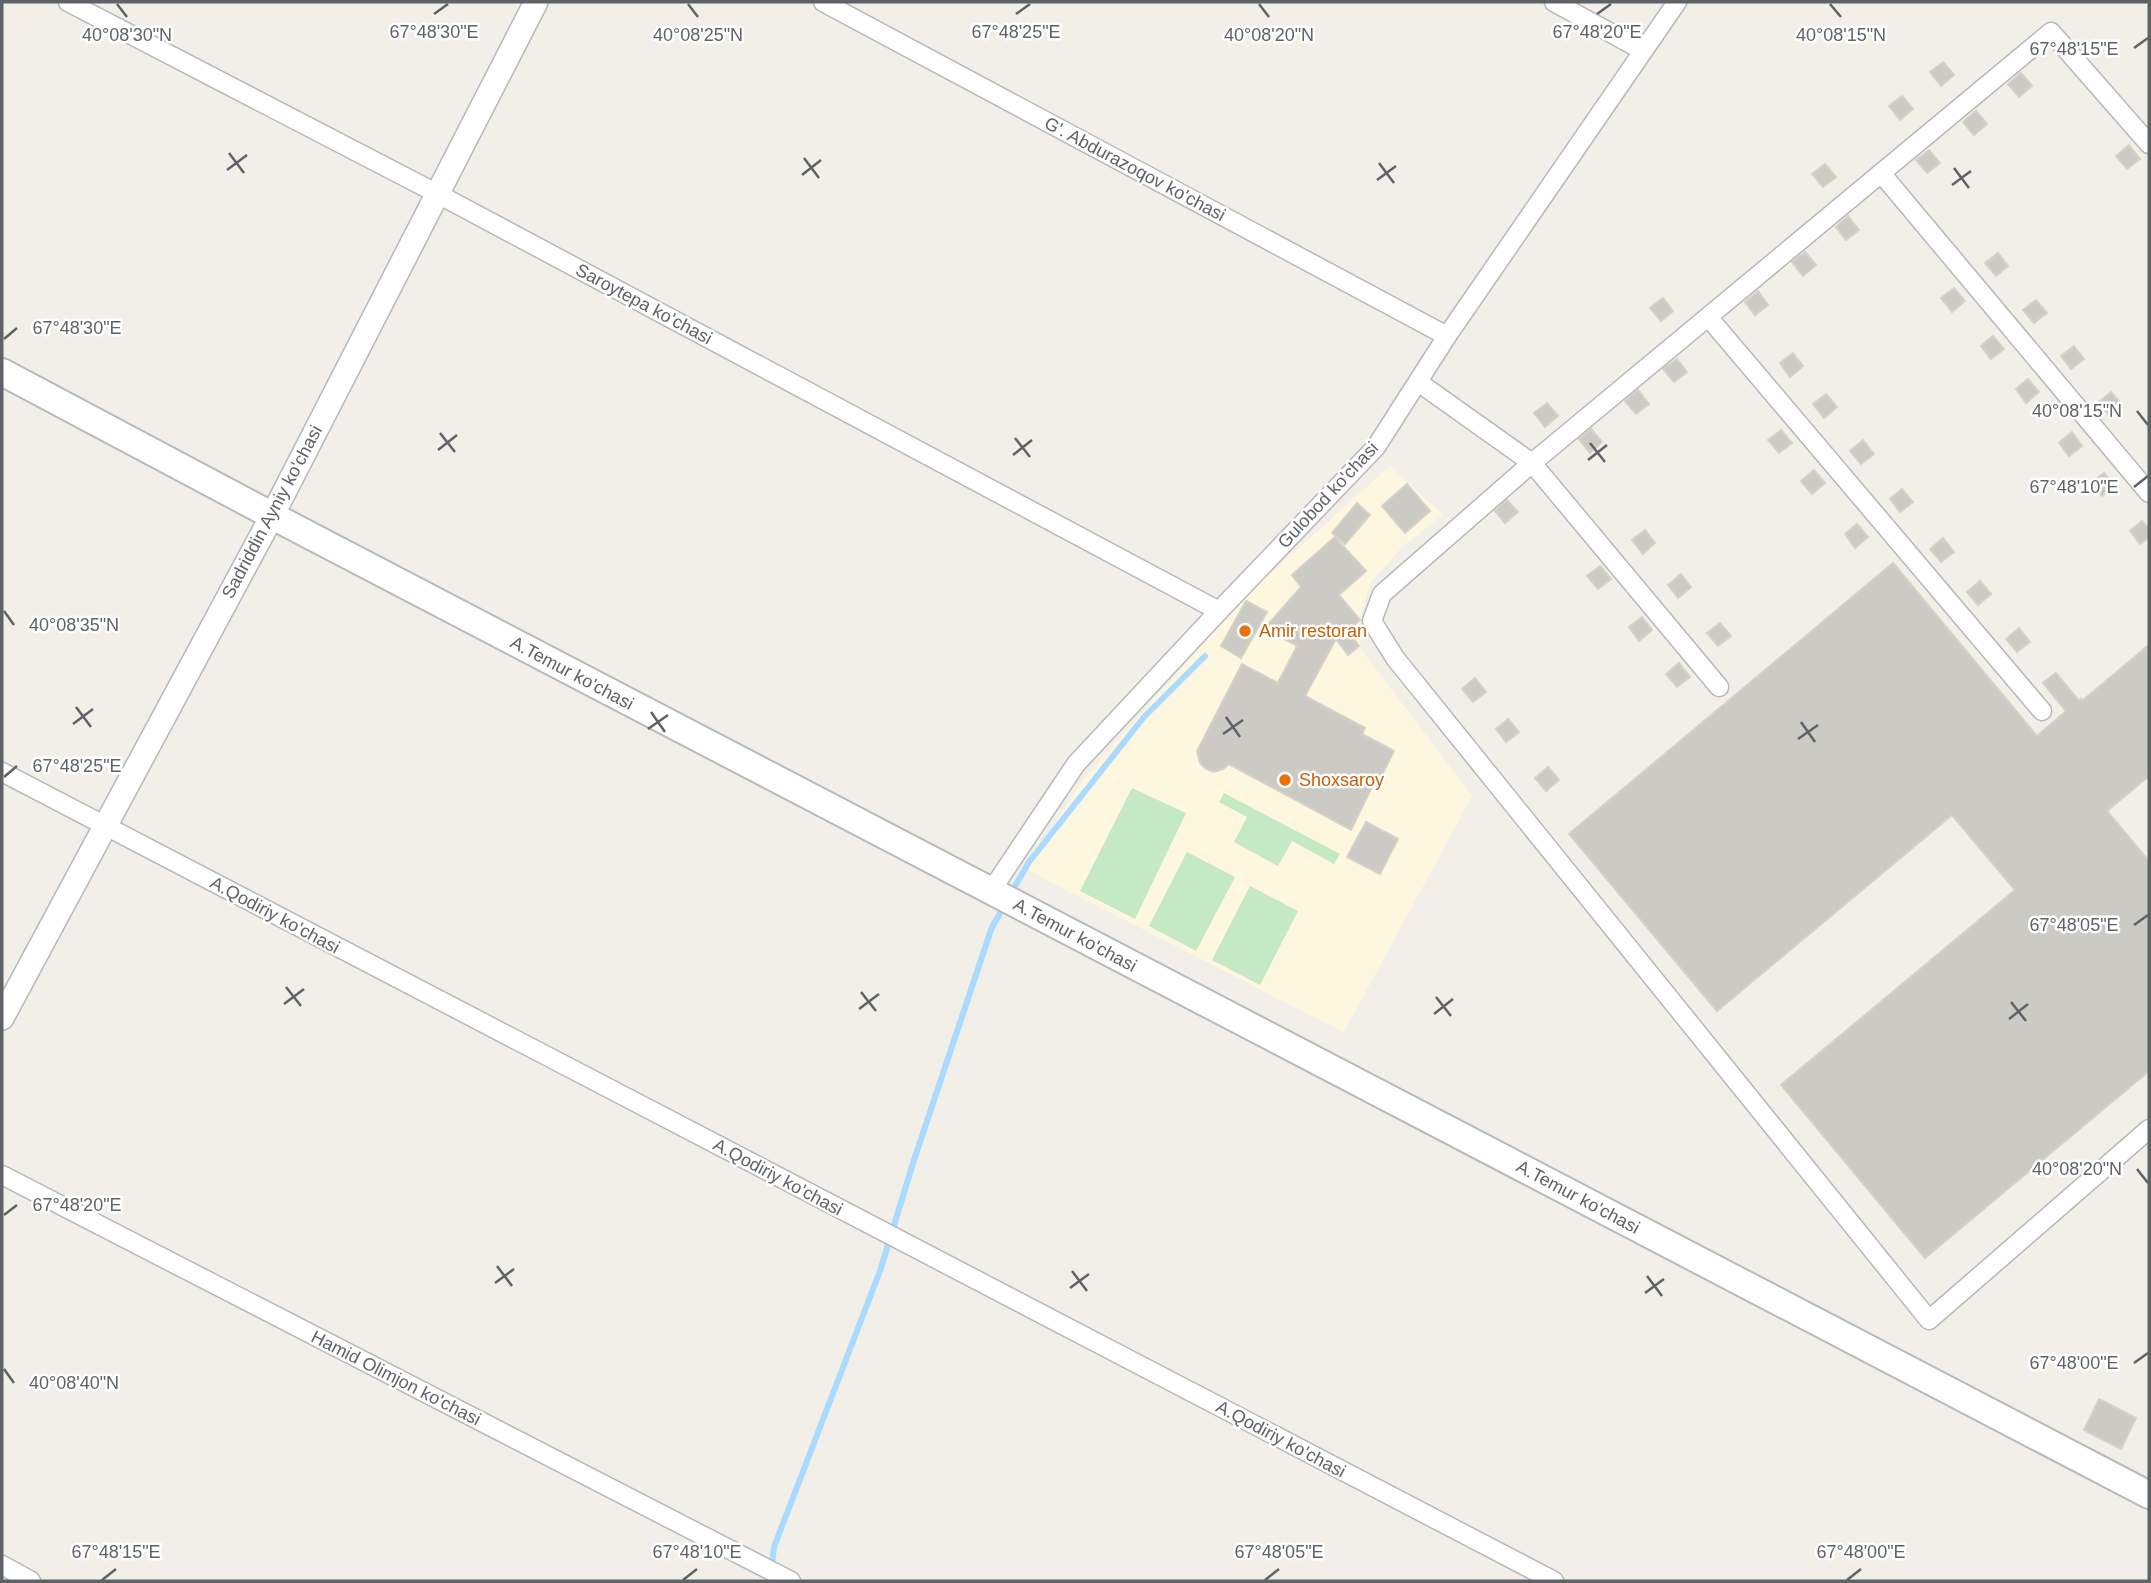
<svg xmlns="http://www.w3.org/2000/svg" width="2151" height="1583" font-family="Helvetica,sans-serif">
<rect width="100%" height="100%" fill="#f1efe8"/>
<!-- commercial -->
<polygon fill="#fef7e0" points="1390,466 1443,515 1402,547 1370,583 1362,613 1360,648 1472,796 1344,1032 1025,869 1083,780 1241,600"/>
<!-- green -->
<g fill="#c5e8c5">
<polygon points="1132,788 1186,813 1135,919 1080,891"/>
<polygon points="1224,793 1340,854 1334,864 1292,841 1278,866 1234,842 1247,817 1219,802"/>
<polygon points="1187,852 1235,877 1196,951 1149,926"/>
<polygon points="1250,886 1298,911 1260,985 1212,960"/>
</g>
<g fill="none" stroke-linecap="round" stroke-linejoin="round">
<!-- stream -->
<g stroke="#aadaff" stroke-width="6">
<polyline points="1010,895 1029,862 1144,717 1205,656"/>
<polyline points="770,1581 774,1547 880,1271 914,1160 992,927 1005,905"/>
</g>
</g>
<!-- building -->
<g fill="#cccac5" stroke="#d6d1c6" stroke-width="2">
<polygon points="1943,62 1954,75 1941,86 1930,72"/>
<polygon points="2021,73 2032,86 2019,97 2008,84"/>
<polygon points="1902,96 1913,109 1900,120 1889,106"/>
<polygon points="1976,111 1987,124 1974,135 1963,122"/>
<polygon points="2129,145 2140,159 2127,169 2116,156"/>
<polygon points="1929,150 1940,163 1927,173 1916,160"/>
<polygon points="1825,164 1836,177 1823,187 1812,174"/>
<polygon points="1848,216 1859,230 1846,240 1836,227"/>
<polygon points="1805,252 1816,265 1803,276 1792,262"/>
<polygon points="1998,253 2008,266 1996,276 1985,263"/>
<polygon points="1954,288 1965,301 1952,312 1941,298"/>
<polygon points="1758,291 1768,305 1755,315 1745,302"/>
<polygon points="1663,298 1673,311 1661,321 1650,308"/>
<polygon points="2036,300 2047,313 2034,323 2023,310"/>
<polygon points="1993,336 2004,349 1991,359 1981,346"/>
<polygon points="2074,346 2084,359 2071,369 2061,356"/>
<polygon points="1793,353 1803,366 1790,377 1780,363"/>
<polygon points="1677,359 1687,372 1674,382 1663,369"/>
<polygon points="2028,379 2039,392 2026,403 2016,389"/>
<polygon points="1638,390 1649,404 1636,414 1625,401"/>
<polygon points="2111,392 2122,405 2109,416 2099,402"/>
<polygon points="1826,394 1837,407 1824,418 1813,404"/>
<polygon points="1547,403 1558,416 1545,427 1534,413"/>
<polygon points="1591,429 1602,442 1590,453 1579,439"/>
<polygon points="1781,430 1792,443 1779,453 1768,440"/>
<polygon points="2072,432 2082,446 2069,456 2059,443"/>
<polygon points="1863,440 1874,454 1861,464 1850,451"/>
<polygon points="1814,470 1825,483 1812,494 1801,481"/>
<polygon points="2104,473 2115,486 2102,496 2091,483"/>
<polygon points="1407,484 1430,511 1405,533 1382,506"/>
<polygon points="1902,489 1913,502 1900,512 1890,499"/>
<polygon points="1507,500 1518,512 1505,523 1495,511"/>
<polygon points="1357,503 1370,515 1345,544 1332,533"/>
<polygon points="2142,521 2149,529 2149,537 2140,544 2130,531"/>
<polygon points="1857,524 1868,537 1855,548 1845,534"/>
<polygon points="1645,530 1655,543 1643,554 1632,540"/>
<polygon points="1335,537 1366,571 1339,595 1360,620 1348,630 1359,646 1348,655 1336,639 1305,696 1365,728 1362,734 1394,751 1379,781 1376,779 1351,830 1229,764 1223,769 1214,772 1206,769 1200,763 1197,751 1242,664 1278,683 1297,646 1265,628 1301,587 1292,575"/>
<polygon points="1943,538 1954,552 1941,562 1930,549"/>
<polygon points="1893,563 2037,736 2066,711 2043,683 2056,673 2079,701 2081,699 2082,701 2149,645 2149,776 2107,811 2149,861 2149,1071 1925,1258 1781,1085 2015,890 1952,815 1717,1011 1569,834"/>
<polygon points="1600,566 1611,579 1598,589 1587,576"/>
<polygon points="1681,574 1691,587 1678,598 1668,585"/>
<polygon points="1980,581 1991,594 1978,605 1967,592"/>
<polygon points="1246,601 1267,612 1241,658 1221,646"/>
<polygon points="1642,617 1652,630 1639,641 1629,627"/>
<polygon points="1720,623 1731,636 1718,646 1707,633"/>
<polygon points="2019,628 2030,642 2017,652 2006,639"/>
<polygon points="1679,663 1690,677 1677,687 1666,674"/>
<polygon points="1475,678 1486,692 1473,702 1462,689"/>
<polygon points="1508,719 1519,732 1506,742 1496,729"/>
<polygon points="1548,767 1559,780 1546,791 1535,778"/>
<polygon points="1366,822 1398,839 1380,874 1347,857"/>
<polygon points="2099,1399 2136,1418 2121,1449 2084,1430"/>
</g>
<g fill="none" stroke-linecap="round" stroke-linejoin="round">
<defs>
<g id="minor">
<polyline points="68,2 436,193 1219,611"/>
<polyline points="823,2 1447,336"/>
<polyline points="1554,2 1642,50"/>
<polyline points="2149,144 2051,32 1532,463 1382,594 1372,621 1395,658 1929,1320 2149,1129"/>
<polyline points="1881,173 2149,493"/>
<polyline points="1709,318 2042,711"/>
<polyline points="1418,382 1532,463 1719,687"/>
<polyline points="2,772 1554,1581"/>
<polyline points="991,891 1076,764 1219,611 1376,447 1447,336 1677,2"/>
<polyline points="2,1175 791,1581"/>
<polyline points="2,1565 31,1581"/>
</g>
<polyline id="tertiary" points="2,1018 272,516 536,2"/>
<polyline id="secondary" points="2,372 286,523 2149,1495"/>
</defs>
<!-- minor casing -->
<use href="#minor" stroke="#b5b8bc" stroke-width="21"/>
<!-- tertiary casing -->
<use href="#tertiary" stroke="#b5b8bc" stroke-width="26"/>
<!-- secondary casing -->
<use href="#secondary" stroke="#b6babf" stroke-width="30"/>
<!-- minor -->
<use href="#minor" stroke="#fff" stroke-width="18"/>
<!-- tertiary -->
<use href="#tertiary" stroke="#fff" stroke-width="23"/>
<!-- secondary -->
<use href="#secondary" stroke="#fff" stroke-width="26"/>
</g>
<!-- ticks -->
<path fill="none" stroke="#5f6368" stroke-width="2.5" d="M 117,4 L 127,17M 688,4 L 698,17M 1259,4 L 1269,17M 1830,4 L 1841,17M 434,14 L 448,4M 1016,14 L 1030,4M 1597,14 L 1611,4M 2134,48 L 2148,38M 229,153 L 244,173M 804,158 L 819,178M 1379,163 L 1394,183M 1954,168 L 1969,188M 227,170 L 247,155M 802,175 L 821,160M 1377,180 L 1396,166M 1952,185 L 1971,171M 4,339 L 17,328M 2137,411 L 2148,425M 440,433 L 455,452M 1015,438 L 1030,457M 1590,443 L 1605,462M 438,450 L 457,435M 1013,455 L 1032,440M 1588,460 L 1607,445M 2134,487 L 2148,476M 4,611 L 14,625M 76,707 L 91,727M 651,712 L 665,732M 1226,717 L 1240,737M 1801,722 L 1815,742M 73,724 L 93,709M 648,729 L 668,715M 1223,734 L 1243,720M 1798,739 L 1818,725M 4,777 L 17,766M 2134,925 L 2148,915M 286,987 L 301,1006M 861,992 L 876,1011M 1436,997 L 1451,1016M 2011,1002 L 2026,1021M 284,1004 L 304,989M 859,1009 L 879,994M 1434,1014 L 1453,999M 2009,1019 L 2028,1004M 2137,1169 L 2148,1183M 4,1215 L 17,1205M 497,1266 L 512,1286M 1072,1271 L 1087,1291M 1647,1276 L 1662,1296M 495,1283 L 514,1269M 1070,1288 L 1089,1274M 1645,1293 L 1664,1279M 2134,1363 L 2148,1353M 4,1369 L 14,1383M 102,1580 L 116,1569M 683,1580 L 697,1569M 1265,1580 L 1279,1569M 1847,1580 L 1861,1569"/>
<!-- markers -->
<g fill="#e8710a" stroke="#fff" stroke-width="2.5">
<circle cx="1245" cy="631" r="7"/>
<circle cx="1285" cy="780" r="7"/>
</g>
<g text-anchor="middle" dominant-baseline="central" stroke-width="5" stroke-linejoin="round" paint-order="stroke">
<!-- street labels -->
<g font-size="18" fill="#5f6368" stroke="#fff">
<text transform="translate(1135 169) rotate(28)">G'. Abdurazoqov ko'chasi</text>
<text transform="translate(644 304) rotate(28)">Saroytepa ko'chasi</text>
<text transform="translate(1328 495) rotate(-47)">Gulobod ko'chasi</text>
<text transform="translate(272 512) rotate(-62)">Sadriddin Ayniy ko'chasi</text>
<text transform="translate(572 673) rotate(28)">A.Temur ko'chasi</text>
<text transform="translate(275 915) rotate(28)">A.Qodiriy ko'chasi</text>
<text transform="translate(1075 935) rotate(28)">A.Temur ko'chasi</text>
<text transform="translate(778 1177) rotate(28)">A.Qodiriy ko'chasi</text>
<text transform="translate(1578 1197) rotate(28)">A.Temur ko'chasi</text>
<text transform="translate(396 1378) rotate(27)">Hamid Olimjon ko'chasi</text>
<text transform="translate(1281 1439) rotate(28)">A.Qodiriy ko'chasi</text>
</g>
<!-- food labels -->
<g font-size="18" fill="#c56008" stroke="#fff" text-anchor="start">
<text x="1259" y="631">Amir restoran</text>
<text x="1299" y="780">Shoxsaroy</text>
</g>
</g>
<g font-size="18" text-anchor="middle" fill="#5f6368" stroke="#fff" stroke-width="5" stroke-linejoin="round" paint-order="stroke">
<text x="434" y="38">67°48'30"E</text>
<text x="1016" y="38">67°48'25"E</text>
<text x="1597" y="38">67°48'20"E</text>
<text x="127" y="41">40°08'30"N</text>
<text x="698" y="41">40°08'25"N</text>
<text x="1269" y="41">40°08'20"N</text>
<text x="1841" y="41">40°08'15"N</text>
<text x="2074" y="55">67°48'15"E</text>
<text x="77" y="334">67°48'30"E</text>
<text x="2077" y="417">40°08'15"N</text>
<text x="2074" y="493">67°48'10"E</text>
<text x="74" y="631">40°08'35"N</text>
<text x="77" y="772">67°48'25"E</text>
<text x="2074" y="931">67°48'05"E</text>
<text x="2077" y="1175">40°08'20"N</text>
<text x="77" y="1211">67°48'20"E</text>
<text x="2074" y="1369">67°48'00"E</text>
<text x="74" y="1389">40°08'40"N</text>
<text x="116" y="1558">67°48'15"E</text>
<text x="697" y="1558">67°48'10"E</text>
<text x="1279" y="1558">67°48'05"E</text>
<text x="1861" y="1558">67°48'00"E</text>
</g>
<!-- border -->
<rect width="2151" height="1583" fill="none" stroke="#5f6368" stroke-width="7"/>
</svg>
